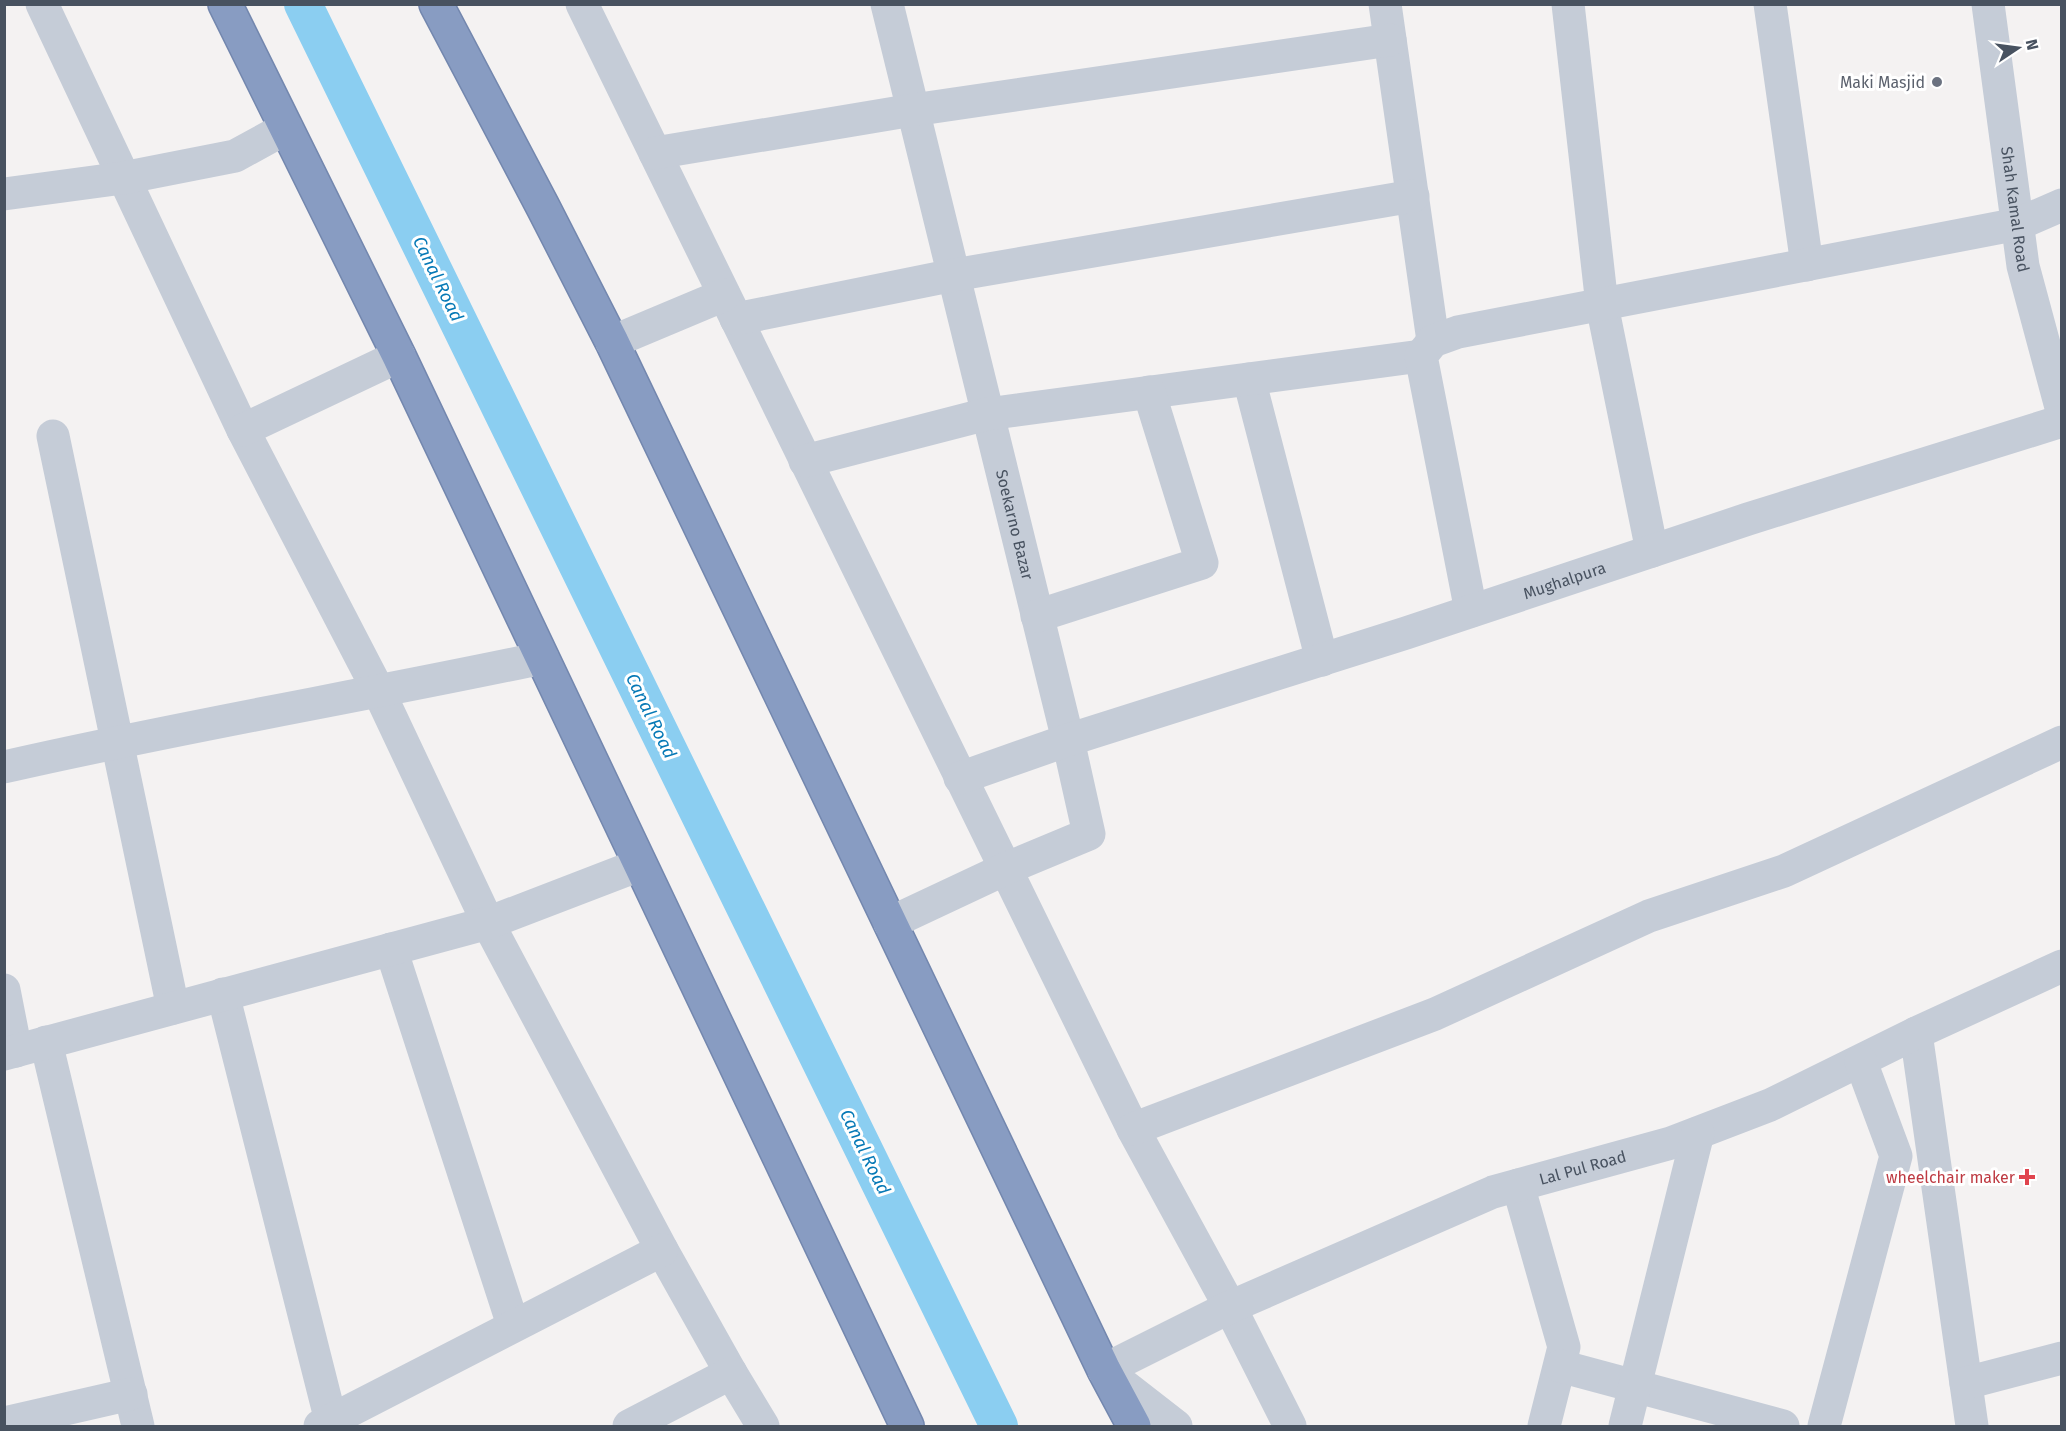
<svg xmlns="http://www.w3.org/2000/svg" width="2066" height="1431" font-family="'Fira Sans',sans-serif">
<rect width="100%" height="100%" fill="#f4f2f2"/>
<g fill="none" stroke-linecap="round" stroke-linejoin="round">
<!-- canal -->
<polyline stroke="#8bcef1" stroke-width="38" points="303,4 999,1426"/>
<defs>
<g id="highway">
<polyline points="225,4 399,356 907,1426"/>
<polyline points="436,4 543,207 612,342 1104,1370 1134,1426"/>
</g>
</defs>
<!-- highway casing -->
<use href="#highway" stroke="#7387ae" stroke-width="36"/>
<!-- minor -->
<g stroke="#c5ccd7" stroke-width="33">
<polyline points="42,4 243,430 379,692 488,923 662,1250 731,1373 763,1426"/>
<polyline points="582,4 1133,1129 1230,1307 1290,1426"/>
<path id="s1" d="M 887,4 L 1068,740 L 1089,834 L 1005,869 L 890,923"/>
<polyline points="1385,4 1433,341"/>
<polyline points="1568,4 1602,305 1652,551"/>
<polyline points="1770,4 1807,265"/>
<path id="s2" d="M 1988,4 L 2023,266 L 2062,411"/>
<polyline points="655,153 913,110 1390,40"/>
<polyline points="4,194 123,178 235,156 286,128"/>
<polyline points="736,319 954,275 1413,196"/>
<polyline points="612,342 724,295"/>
<polyline points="1249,379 1322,660"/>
<polyline points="243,430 399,356"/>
<polyline points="53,436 173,1008"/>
<polyline points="805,461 987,414 1421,356"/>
<polyline points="1471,611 1421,356 1433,341 1458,332 2018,224 2062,205"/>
<polyline points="1037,616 1202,563 1149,392"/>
<path d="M 4,767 C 183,726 363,696 542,658"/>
<path id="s3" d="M 960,778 L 1068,740 L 1406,633 L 1748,519 L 2062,421"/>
<polyline points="391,949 513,1325"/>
<polyline points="4,990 16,1051"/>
<polyline points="223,994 331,1421"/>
<polyline points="1916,1033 1972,1426"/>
<polyline points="46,1042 138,1426"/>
<polyline points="4,1054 488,923 639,865"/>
<polyline points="1133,1129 1435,1014 1649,916 1784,871 2062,742"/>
<polyline points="1518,1185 1564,1347 1544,1426"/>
<polyline points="1560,1366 1783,1426"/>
<polyline points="1966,1383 2062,1358"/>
<polyline points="4,1423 131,1394"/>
<polyline points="320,1426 662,1250"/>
<polyline points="629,1426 731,1373"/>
<path id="s4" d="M 1176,1426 L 1104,1370 L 1230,1307 L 1493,1192 L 1671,1143 L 1770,1105 L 1916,1033 L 2062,966"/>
<polyline points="1625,1426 1698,1133"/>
<polyline points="1824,1426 1896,1156 1861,1062"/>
</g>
<!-- highway -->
<use href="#highway" stroke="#889cc2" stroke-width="33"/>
</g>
<!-- markers -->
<circle fill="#6b7280" stroke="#fff" stroke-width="2" cx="1937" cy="82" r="6"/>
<path fill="#e0444e" stroke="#fff" stroke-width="2" d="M2024 1168h6v6h6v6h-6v6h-6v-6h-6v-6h6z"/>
<g text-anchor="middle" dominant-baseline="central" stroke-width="6" stroke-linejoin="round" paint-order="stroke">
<!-- worship labels -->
<g font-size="16" fill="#5b616d" stroke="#fff" text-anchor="end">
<text x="1925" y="82">Maki Masjid</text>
</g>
<!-- street labels -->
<g font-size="16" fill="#485260" stroke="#fff">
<text stroke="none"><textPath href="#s2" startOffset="207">Shah Kamal Road</textPath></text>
<text stroke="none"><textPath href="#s1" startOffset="536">Soekarno Bazar</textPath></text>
<text stroke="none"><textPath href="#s3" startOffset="636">Mughalpura</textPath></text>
<text stroke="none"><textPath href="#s4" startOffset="612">Lal Pul Road</textPath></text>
</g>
<!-- health labels -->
<g font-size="16" fill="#be3a42" stroke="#fff" text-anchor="end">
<text x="2015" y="1177">wheelchair maker</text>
</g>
<!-- water labels -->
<g font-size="18" font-style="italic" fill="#0679b6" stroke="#fff">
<text transform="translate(438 279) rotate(64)">Canal Road</text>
<text transform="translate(651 716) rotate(64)">Canal Road</text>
<text transform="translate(865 1152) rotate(64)">Canal Road</text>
</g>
</g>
<!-- border -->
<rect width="2066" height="1431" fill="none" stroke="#485260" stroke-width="12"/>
<!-- north arrow -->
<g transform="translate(2018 48) rotate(77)" stroke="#ffffff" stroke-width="4.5" paint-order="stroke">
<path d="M0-4.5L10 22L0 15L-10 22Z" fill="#485260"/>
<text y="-9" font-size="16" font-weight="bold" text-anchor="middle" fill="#485260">N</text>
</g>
</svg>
